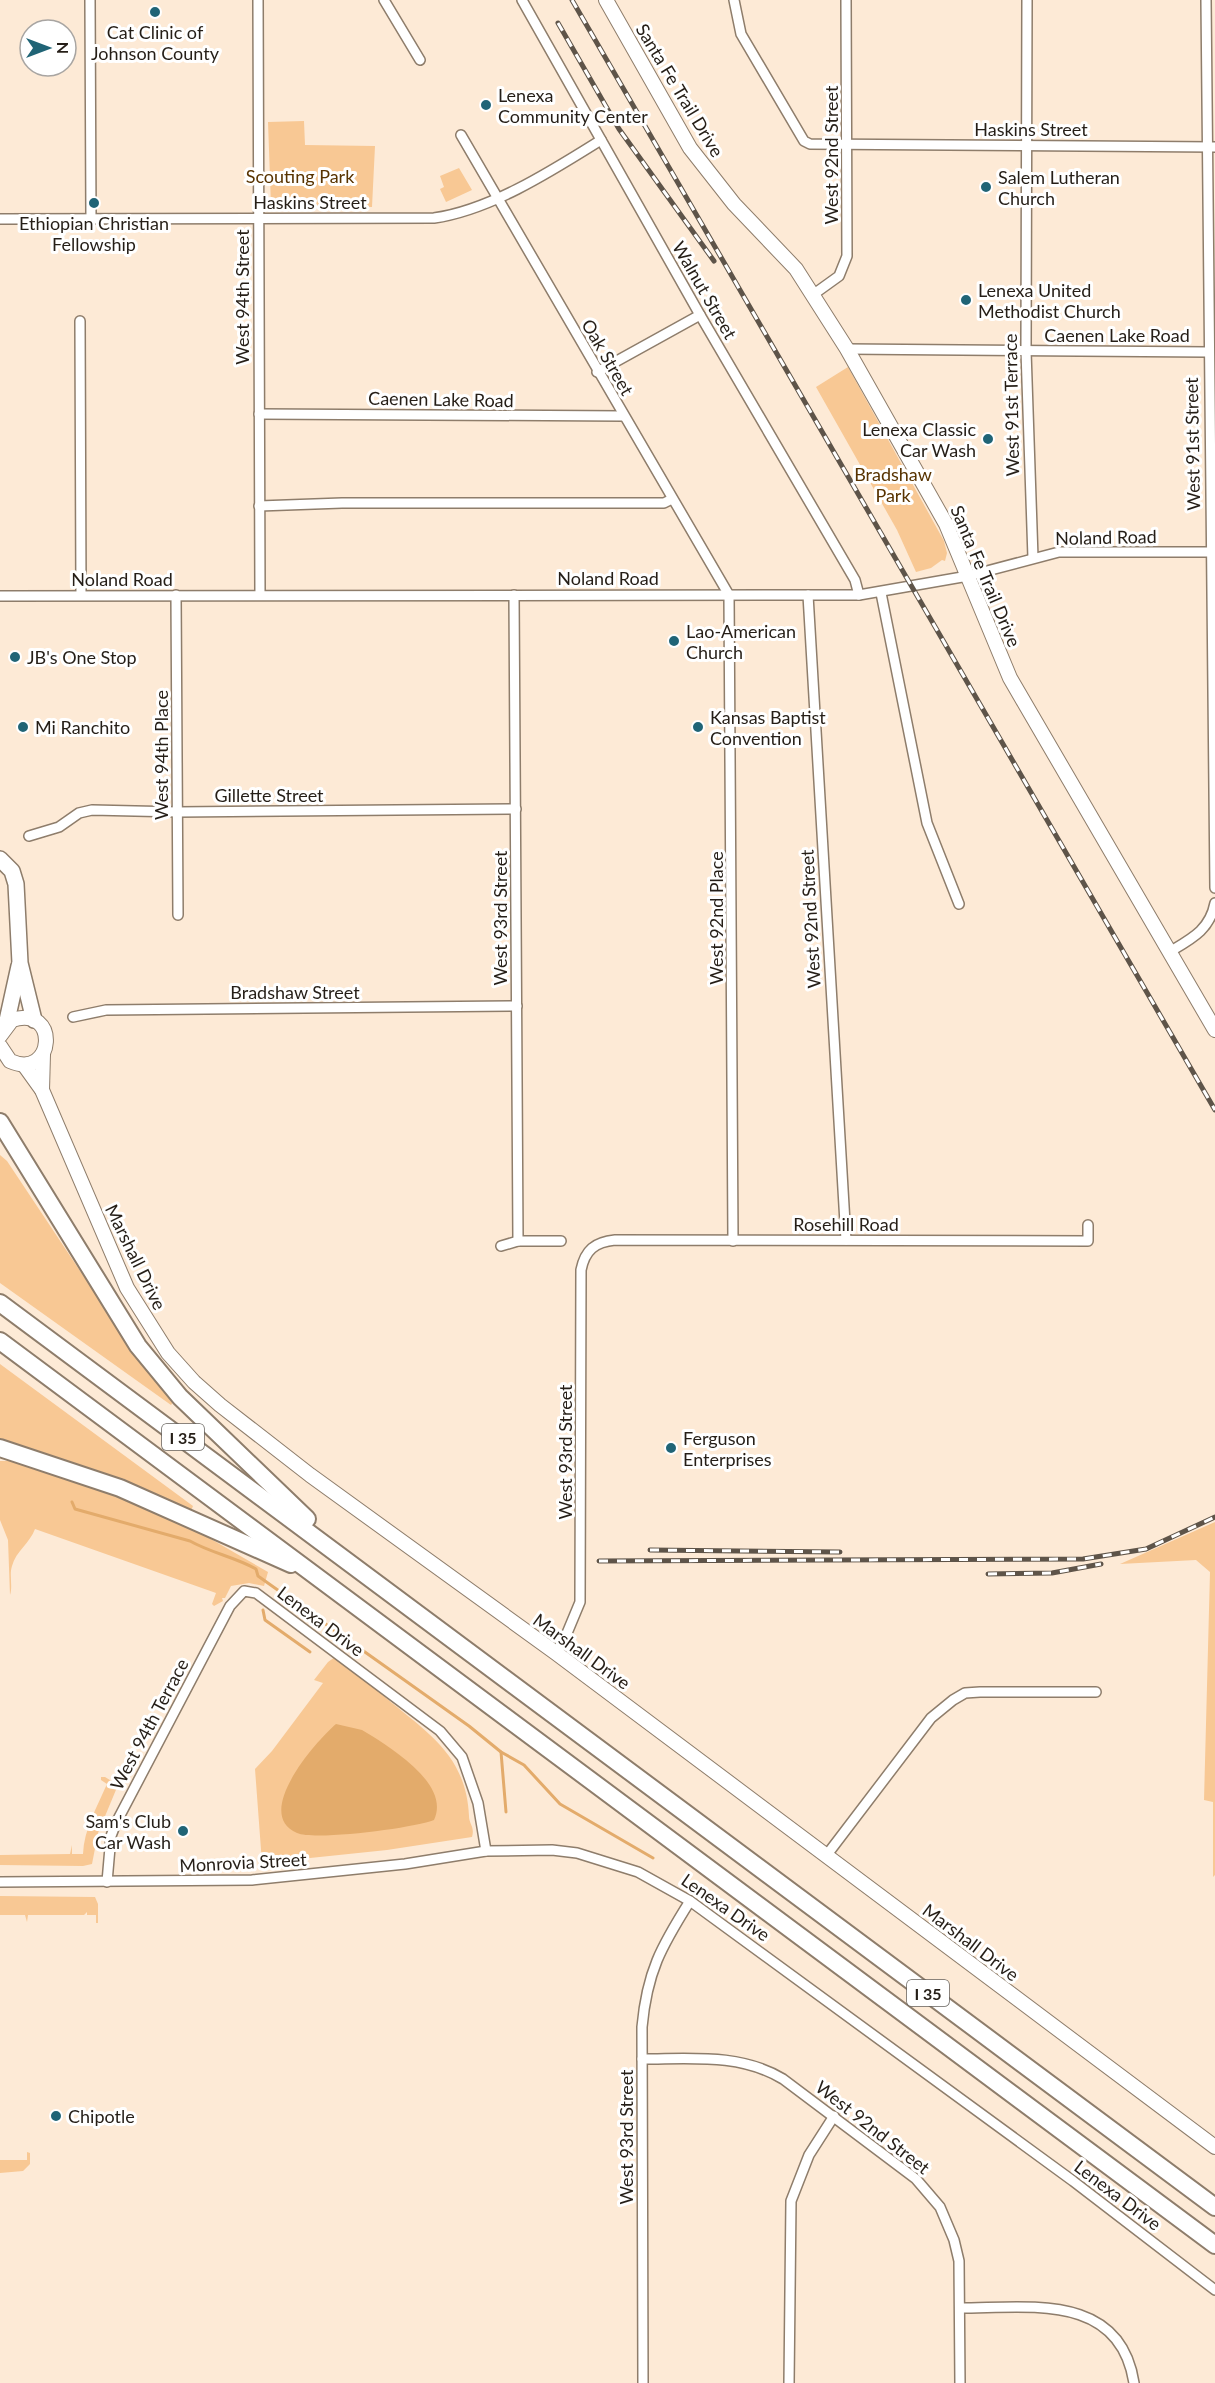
<svg xmlns="http://www.w3.org/2000/svg" width="1215" height="2383" font-family="Lato,sans-serif">
<rect width="100%" height="100%" fill="#fdead6"/>
<!-- green -->
<g fill="#f8c894">
<polygon points="304,121 305,145 375,146 372,207 271,206 268,122"/>
<polygon points="459,168 472,190 446,202 440,189 444,187 440,176"/>
<polygon points="848,367 944,541 947,553 945,561 942,560 931,568 916,572 897,530 816,387"/>
<polygon points="0,1155 7,1161 124,1337 174,1401 171,1405 0,1283"/>
<polygon points="0,1364 193,1506 191,1511 96,1471 0,1441"/>
<path d="M 0,1461 L 14,1461 L 140,1505 L 197,1531 L 268,1572 L 264,1586 L 249,1583 L 231,1586 L 225,1598 L 222,1598 L 223,1601 L 214,1606 L 212,1604 L 216,1593 L 35,1529 C 30,1543 16,1551 12,1566 C 9,1575 13,1586 10,1595 L 8,1540 L 0,1520 Z"/>
<polygon points="1215,1522 1215,1875 1213,1877 1213,1802 1204,1800 1210,1572 1196,1560 1120,1564"/>
<path d="M 335,1657 C 353,1670 368,1683 385,1697 C 427,1733 466,1754 469,1816 C 469,1824 475,1827 472,1837 L 387,1850 L 262,1863 L 255,1769 L 272,1751 L 323,1683 L 314,1680 L 328,1662 Z"/>
<path d="M 101,1777 L 105,1777 L 118,1785 L 98,1833 L 92,1864 L 83,1866 L 0,1865 L 0,1855 L 70,1854 L 72,1845 L 72,1854 L 83,1854 C 84,1829 97,1807 107,1784 L 101,1780 Z"/>
<polygon points="0,1896 95,1897 98,1904 98,1923 96,1923 96,1915 87,1915 87,1912 84,1915 28,1915 27,1922 25,1915 0,1915"/>
<polygon points="27,2152 30,2153 30,2164 23,2171 0,2173 0,2160 27,2160"/>
</g>
<!-- water -->
<path fill="#e3ab6b" d="M 336,1724 L 362,1730 L 372,1736 C 397,1752 450,1786 434,1820 C 414,1828 315,1841 297,1833 C 252,1814 316,1741 336,1724 Z"/>
<g fill="none" stroke-linecap="round" stroke-linejoin="round">
<!-- stream -->
<g stroke="#e3ab6b" stroke-width="3">
<path d="M 72,1502 L 75,1509 L 190,1541 C 211,1553 235,1557 256,1569 L 258,1576 L 469,1726 L 501,1752 L 506,1812"/>
<polyline points="263,1610 265,1620 310,1652"/>
<polyline points="501,1752 524,1765 560,1804 653,1858"/>
</g>
<defs>
<g id="street">
<polyline points="90,0 91,219"/>
<polyline points="258,0 260,595"/>
<polyline points="384,0 420,60"/>
<polyline points="522,0 700,315 855,580 859,595"/>
<polyline points="734,0 741,34 804,141 810,144 1215,147"/>
<polyline points="1027,0 1026,351 1033,558"/>
<polyline points="1206,0 1215,888"/>
<polyline points="461,135 729,595 733,1241"/>
<path d="M 0,219 L 434,218 C 491,210 553,170 601,140"/>
<polyline points="814,294 839,276 847,256 846,0"/>
<polyline points="80,321 81,595"/>
<polyline points="847,349 1208,352"/>
<polyline points="597,372 700,315"/>
<polyline points="259,414 623,416"/>
<polyline points="259,506 342,503 664,503 672,499"/>
<polyline points="881,593 927,823 959,904"/>
<polyline points="176,595 178,915"/>
<polyline points="514,595 518,1241"/>
<polyline points="808,595 846,1240"/>
<polyline points="0,596 859,595 968,576 1059,552 1210,552"/>
<polyline points="29,836 59,827 79,813 92,810 178,812 516,809"/>
<path d="M 1171,951 C 1193,938 1210,929 1215,903"/>
<polyline points="73,1017 106,1010 517,1006"/>
<polyline points="501,1246 518,1241 561,1241"/>
<path d="M 556,1653 L 565,1638 L 580,1602 L 581,1270 C 585,1250 595,1242 615,1240 L 1088,1241 L 1088,1225"/>
<polyline points="826,1856 931,1718 953,1700 965,1693 980,1692 1096,1692"/>
<polyline points="0,1882 252,1880 405,1864 486,1851 552,1850 577,1853 638,1872 690,1901 1073,2181 1215,2290"/>
<polyline points="107,1882 111,1836 116,1823 230,1606 244,1591 256,1593 440,1731 462,1757 478,1803 486,1851"/>
<path d="M 642,2059 C 690,2059 740,2053 783,2079 L 916,2179 L 940,2207 L 954,2240 L 959,2261 L 960,2383"/>
<path d="M 960,2308 C 1028,2308 1120,2292 1134,2383"/>
<path d="M 643,2383 L 642,2027 C 647,1972 661,1947 690,1901"/>
<polyline points="789,2383 791,2201 809,2155 834,2116"/>
</g>
<g id="secondary">
<polyline points="606,0 690,148 734,204 796,269 847,349 946,524 1010,678 1215,1030"/>
<path d="M 0,1036 L 12,1020 C 60,1004 55,1081 10,1061 L 0,1046"/>
<polyline points="24,1065 42,1090 127,1288 168,1353 194,1382 220,1405 310,1475 556,1653 1215,2147"/>
<polyline points="42,1090 43,1054"/>
</g>
<g id="primary">
<polyline points="0,859 12,871 16,884 20,963 34,1020"/>
<polyline points="6,1025 19,966"/>
</g>
<g id="highway">
<polyline points="0,1122 138,1346 180,1397 307,1519"/>
<polyline points="0,1303 1215,2207"/>
<polyline points="0,1341 1215,2245"/>
<polyline points="0,1448 120,1488 291,1564"/>
</g>
</defs>
<!-- street casing -->
<use href="#street" stroke="#8e7d6b" stroke-width="12"/>
<!-- secondary casing -->
<use href="#secondary" stroke="#8e7d6b" stroke-width="16"/>
<!-- primary casing -->
<use href="#primary" stroke="#8e7d6b" stroke-width="18"/>
<!-- highway casing -->
<use href="#highway" stroke="#8e7d6b" stroke-width="20"/>
<!-- street -->
<use href="#street" stroke="#fff" stroke-width="9"/>
<!-- secondary -->
<use href="#secondary" stroke="#fff" stroke-width="14"/>
<!-- primary -->
<use href="#primary" stroke="#fff" stroke-width="15"/>
<!-- highway -->
<use href="#highway" stroke="#fff" stroke-width="16"/>
<defs>
<g id="rail">
<polyline points="572,0 1215,1110"/>
<polyline points="558,23 619,129 714,261"/>
<polyline points="650,1550 840,1552"/>
<polyline points="599,1561 1083,1559 1146,1549 1215,1517"/>
<polyline points="988,1574 1052,1573 1101,1564"/>
</g>
</defs>
<!-- rail casing -->
<use href="#rail" stroke="#5e5449" stroke-width="5"/>
<!-- rail -->
<use href="#rail" stroke="#fff" stroke-width="3" stroke-dasharray="9" stroke-linecap="butt"/>
</g>
<!-- markers -->
<g fill="#206476" stroke="#fff" stroke-width="2">
<circle cx="155" cy="12" r="6"/>
<circle cx="486" cy="105" r="6"/>
<circle cx="986" cy="187" r="6"/>
<circle cx="94" cy="203" r="6"/>
<circle cx="966" cy="300" r="6"/>
<circle cx="988" cy="439" r="6"/>
<circle cx="674" cy="641" r="6"/>
<circle cx="15" cy="657" r="6"/>
<circle cx="23" cy="727" r="6"/>
<circle cx="698" cy="727" r="6"/>
<circle cx="671" cy="1448" r="6"/>
<circle cx="183" cy="1831" r="6"/>
<circle cx="56" cy="2116" r="6"/>
</g>
<g text-anchor="middle" dominant-baseline="central" stroke-width="6" stroke-linejoin="round" paint-order="stroke">
<!-- shield labels -->
<g fill="#fff" stroke="#66625d" stroke-width="1.5">
<rect x="162" y="1424" width="42" height="26" rx="4.5"/>
<rect x="907" y="1980" width="42" height="26" rx="4.5"/>
</g>
<g font-size="16" font-weight="bold" fill="#251e17">
<text x="183" y="1437">I 35</text>
<text x="928" y="1993">I 35</text>
</g>
<!-- poi labels -->
<g font-size="18" fill="#251e17" stroke="#fff" text-anchor="start">
<text x="155" y="32" text-anchor="middle">Cat Clinic of<tspan x="155" dy="21">Johnson County</tspan></text>
<text x="498" y="95">Lenexa<tspan x="498" dy="21">Community Center</tspan></text>
<text x="998" y="177">Salem Lutheran<tspan x="998" dy="21">Church</tspan></text>
<text x="94" y="223" text-anchor="middle">Ethiopian Christian<tspan x="94" dy="21">Fellowship</tspan></text>
<text x="978" y="290">Lenexa United<tspan x="978" dy="21">Methodist Church</tspan></text>
<text x="976" y="429" text-anchor="end">Lenexa Classic<tspan x="976" dy="21">Car Wash</tspan></text>
<text x="686" y="631">Lao-American<tspan x="686" dy="21">Church</tspan></text>
<text x="27" y="657">JB's One Stop</text>
<text x="710" y="717">Kansas Baptist<tspan x="710" dy="21">Convention</tspan></text>
<text x="35" y="727">Mi Ranchito</text>
<text x="683" y="1438">Ferguson<tspan x="683" dy="21">Enterprises</tspan></text>
<text x="171" y="1821" text-anchor="end">Sam's Club<tspan x="171" dy="21">Car Wash</tspan></text>
<text x="68" y="2116">Chipotle</text>
</g>
<!-- street labels -->
<g font-size="18" fill="#251e17" stroke="#fff">
<text transform="translate(680 90) rotate(59)">Santa Fe Trail Drive</text>
<text x="1031" y="129">Haskins Street</text>
<text transform="translate(831 155) rotate(-90)">West 92nd Street</text>
<text x="310" y="202">Haskins Street</text>
<text transform="translate(705 290) rotate(60)">Walnut Street</text>
<text transform="translate(242 297) rotate(-90)">West 94th Street</text>
<text x="1117" y="335">Caenen Lake Road</text>
<text transform="translate(608 357) rotate(60)">Oak Street</text>
<text transform="translate(441 399) rotate(1)">Caenen Lake Road</text>
<text transform="translate(1011 405) rotate(-91)">West 91st Terrace</text>
<text transform="translate(1192 444) rotate(-91)">West 91st Street</text>
<text transform="translate(1106 537) rotate(-1)">Noland Road</text>
<text transform="translate(986 576) rotate(67)">Santa Fe Trail Drive</text>
<text x="608" y="578">Noland Road</text>
<text x="122" y="579">Noland Road</text>
<text transform="translate(161 755) rotate(-90)">West 94th Place</text>
<text x="269" y="795">Gillette Street</text>
<text transform="translate(500 918) rotate(-90)">West 93rd Street</text>
<text transform="translate(716 918) rotate(-90)">West 92nd Place</text>
<text transform="translate(810 919) rotate(-93)">West 92nd Street</text>
<text x="295" y="992">Bradshaw Street</text>
<text x="846" y="1224">Rosehill Road</text>
<text transform="translate(136 1257) rotate(64)">Marshall Drive</text>
<text transform="translate(565 1452) rotate(-90)">West 93rd Street</text>
<text transform="translate(321 1621) rotate(37)">Lenexa Drive</text>
<text transform="translate(582 1651) rotate(36)">Marshall Drive</text>
<text transform="translate(149 1724) rotate(-62)">West 94th Terrace</text>
<text transform="translate(243 1862) rotate(-3)">Monrovia Street</text>
<text transform="translate(726 1907) rotate(35)">Lenexa Drive</text>
<text transform="translate(971 1942) rotate(37)">Marshall Drive</text>
<text transform="translate(873 2127) rotate(38)">West 92nd Street</text>
<text transform="translate(626 2137) rotate(-90)">West 93rd Street</text>
<text transform="translate(1118 2195) rotate(37)">Lenexa Drive</text>
</g>
<!-- park labels -->
<g font-size="18" fill="#583300" stroke="#fff">
<text x="300" y="176">Scouting Park</text>
<text x="893" y="474">Bradshaw<tspan x="893" dy="21">Park</tspan></text>
</g>
</g>
<!-- north arrow -->
<g transform="translate(48 48) rotate(90)"><circle r="28" fill="#ffffff" stroke="#a8a5a2" stroke-width="1.5"/>
<path d="M0-4.5L10 22L0 15L-10 22Z" fill="#206476"/>
<text y="-9" font-size="16" font-weight="bold" text-anchor="middle" fill="#251e17">N</text>
</g>
</svg>
